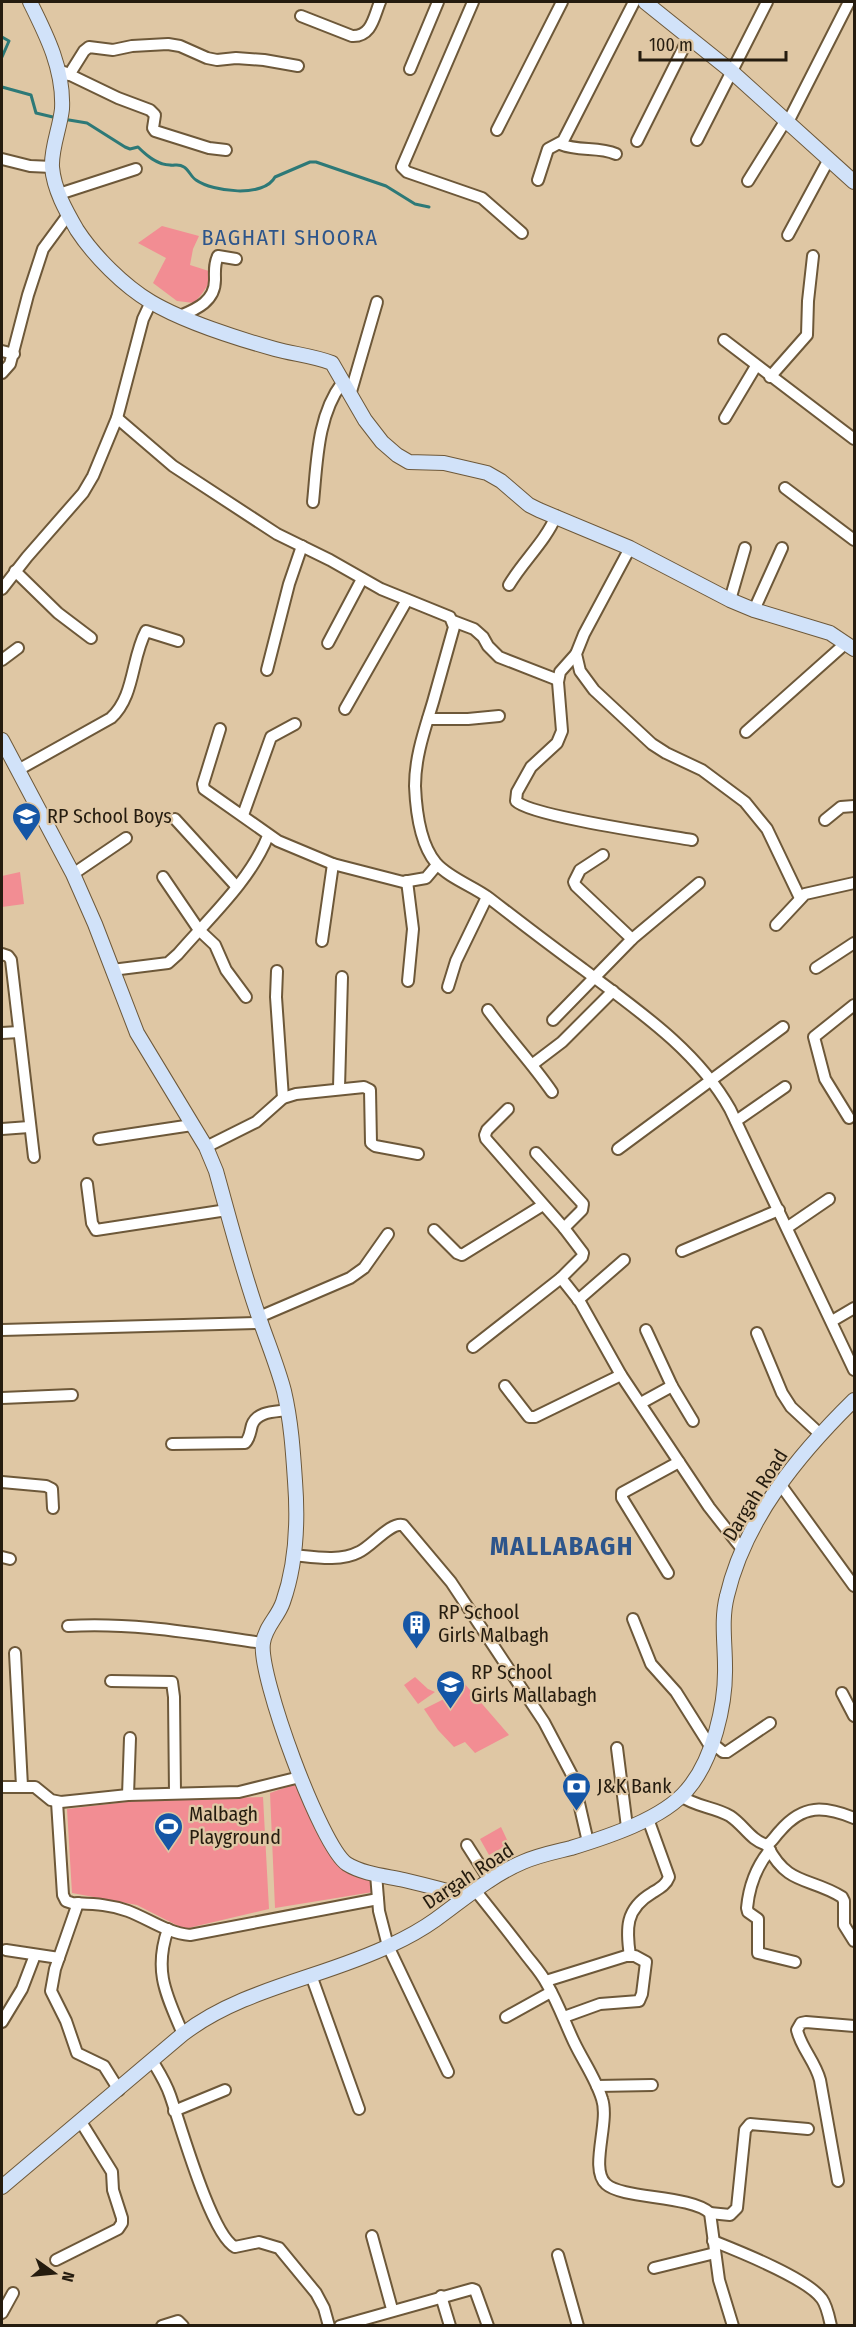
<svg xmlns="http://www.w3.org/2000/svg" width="856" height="2327" font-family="'Fira Sans Condensed',sans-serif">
<rect width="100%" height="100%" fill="#dfc7a4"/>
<!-- green -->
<g fill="#f28d93">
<path d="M 162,226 L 199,236 L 193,249 L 190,265 L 212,272 C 210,285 202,294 194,303 L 177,301 L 153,283 L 166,258 L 138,243 Z"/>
<polygon points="20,872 24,904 2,907 2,876"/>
<polygon points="415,1677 428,1689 435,1692 418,1704 404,1685"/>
<polygon points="464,1683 509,1735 475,1753 465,1742 454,1747 438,1730 424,1709 446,1698"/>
<polygon points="298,1783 331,1853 372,1878 373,1892 275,1908 270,1793"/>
<polygon points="263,1797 269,1909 184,1929 137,1905 72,1893 67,1809 143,1800"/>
<polygon points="501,1827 509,1844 489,1855 480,1839"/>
</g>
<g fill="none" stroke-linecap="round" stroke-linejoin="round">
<!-- stream -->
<g stroke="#2d7977" stroke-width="3">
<polyline points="2,37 9,41 2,57"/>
<polyline points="2,87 31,95 36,113 57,118"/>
<path d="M 63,119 L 87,123 L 125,147 L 130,149 L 138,147 C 146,155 157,165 170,165 C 175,166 178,163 184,167 C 189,170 191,177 196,180 C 213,192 264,198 275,177 L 310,162 L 316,162 L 386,186 L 415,204 L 429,207"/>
</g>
<defs>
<g id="street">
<polyline points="473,2 402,167 407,172 482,198 522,233"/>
<path d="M 301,16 L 352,36 C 372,37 374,16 380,2"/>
<polyline points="410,69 438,2"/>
<polyline points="64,72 118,98 150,110 155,115 153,128 155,131 209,148 226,150"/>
<polyline points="69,75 84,51 89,47 113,50 132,46 168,44 180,46 207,58 217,60 236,58 264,60 298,66"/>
<polyline points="788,122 849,2"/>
<polyline points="497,130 562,2"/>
<polyline points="697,140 767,2"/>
<polyline points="637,141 689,37"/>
<path d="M 560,144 C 579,152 598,146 616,154"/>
<polyline points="2,159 30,166 52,167"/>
<polyline points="538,180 548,149 563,141 634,2"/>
<polyline points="748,181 786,120"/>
<polyline points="59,194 136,169"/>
<polyline points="788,235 829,159"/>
<path d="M 180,316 C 197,309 215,301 215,280 C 215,271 214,264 218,256 L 236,259"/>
<polyline points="724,340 854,439"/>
<polyline points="2,351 14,354"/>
<polyline points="2,373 10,364 28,295 43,249 68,215"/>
<polyline points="770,377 807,335 808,301 813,256"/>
<polyline points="350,395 377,302"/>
<path d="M 117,418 L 173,466 L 277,534 L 330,560 L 381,589 L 450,617 L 454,627 C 447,652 440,677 433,702 C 425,729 415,756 415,786 C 416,810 420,844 436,863 C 449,878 473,886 489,898 C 520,922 551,946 583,969 C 636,1009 697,1050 730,1109 L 854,1370"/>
<polyline points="725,418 756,366"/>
<polyline points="785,488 854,540"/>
<path d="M 313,502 C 317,463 317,416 342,383"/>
<polyline points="630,548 584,634 576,654 580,671 594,690 652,744 666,753 702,770 745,802 767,829 800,898"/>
<polyline points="15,571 58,613 91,638"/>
<path d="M 509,585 C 523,561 545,542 556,516"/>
<polyline points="2,589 27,557 83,493 93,476 117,418 143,319 151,302"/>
<polyline points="730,600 745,548"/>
<polyline points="754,610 782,548"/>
<polyline points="453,621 474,629 483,637 488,646 499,657 558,680"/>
<polyline points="328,643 362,579"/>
<path d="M 576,654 L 560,672 L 558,682 L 562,731 L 557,743 L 531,767 L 517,792 L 516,801 C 530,816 663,835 692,840"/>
<polyline points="2,660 18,648"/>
<polyline points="267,670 289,584 302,546"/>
<polyline points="345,709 407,600"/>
<polyline points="428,719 468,719 499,716"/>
<polyline points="220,729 203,784 204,789 278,841 333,864 403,882 426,878 437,865"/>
<polyline points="746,732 846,643"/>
<path d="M 18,770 L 111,718 C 135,696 131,659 146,631 L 178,641"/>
<polyline points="243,815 271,737 295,724"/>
<polyline points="175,819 236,886"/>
<polyline points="825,820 841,807 854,806"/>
<polyline points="603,855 580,870 574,882 576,886 632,939"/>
<polyline points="73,874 126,838"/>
<polyline points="163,877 199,930 215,945 226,970 246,997"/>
<polyline points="407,881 413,929 408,981"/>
<polyline points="776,925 805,894 854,883"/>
<polyline points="322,941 333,864"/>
<polyline points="2,954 8,956 11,960 34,1157"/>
<polyline points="816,968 854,943"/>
<path d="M 112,970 L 168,963 L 178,954 C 209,918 250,881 268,836"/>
<polyline points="277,971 276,997 283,1098"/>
<polyline points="448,987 456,961 487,897"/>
<path d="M 488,1010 C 509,1039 532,1063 552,1092"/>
<polyline points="553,1020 632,939 699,883"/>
<polyline points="2,1033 19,1032"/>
<polyline points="533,1064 562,1042 613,991"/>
<polyline points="339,1088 342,977"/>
<polyline points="849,1118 825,1079 814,1037 854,1005"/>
<polyline points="736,1121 785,1087"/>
<polyline points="2,1129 29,1127"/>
<polyline points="99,1139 192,1125"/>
<polyline points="206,1147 256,1122 283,1098 296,1094 364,1087 370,1090 371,1143 375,1146 418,1154"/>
<polyline points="618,1149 783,1027"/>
<polyline points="536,1153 583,1204 582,1210 564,1228"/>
<polyline points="87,1184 92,1223 96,1230 227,1210"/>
<polyline points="788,1227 829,1199"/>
<polyline points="434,1230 457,1253 462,1255 543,1205"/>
<polyline points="682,1251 779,1210"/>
<polyline points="561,1278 580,1302 621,1375 709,1507 742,1549"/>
<polyline points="578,1300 624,1260"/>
<polyline points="259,1317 350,1278 364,1268 388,1234"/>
<polyline points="832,1321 854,1308"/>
<polyline points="2,1330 260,1323"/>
<polyline points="646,1330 672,1386 693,1421"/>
<polyline points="757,1333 782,1393 791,1407 820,1434"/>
<polyline points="473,1347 561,1278 582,1257 583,1253 564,1228 486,1139 485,1135 487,1130 508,1109"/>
<polyline points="505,1386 529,1417 535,1417 621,1375"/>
<polyline points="2,1398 72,1395"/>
<polyline points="641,1403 672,1386"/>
<path d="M 172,1444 L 245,1443 C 250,1438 250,1432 252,1425 C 257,1411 275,1412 288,1410"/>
<polyline points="2,1482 46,1486 52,1489 53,1508"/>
<polyline points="780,1484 854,1586"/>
<path d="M 293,1555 C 314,1557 340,1562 359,1552 C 372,1546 390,1522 403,1525 L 451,1582 L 544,1722 L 573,1777 L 588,1842"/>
<polyline points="2,1557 10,1559"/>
<polyline points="668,1573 622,1498 622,1493 679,1462"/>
<polyline points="633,1619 651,1664 676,1692 710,1746"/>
<path d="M 68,1626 C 134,1622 198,1634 263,1643"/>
<polyline points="15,1653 22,1786"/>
<polyline points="111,1681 172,1682 174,1697 175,1793"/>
<polyline points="842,1693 854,1716"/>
<polyline points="712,1743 723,1752 727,1752 770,1723"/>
<polyline points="617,1748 627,1827"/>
<polyline points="2,1787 35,1787 51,1800 61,1802 128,1795 239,1792 300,1777"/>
<polyline points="128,1795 130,1738"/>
<path d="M 681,1796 C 696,1807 715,1807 730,1816 C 744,1825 750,1840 767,1845 C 773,1841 775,1836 780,1831 C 803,1804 824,1806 854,1818"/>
<path d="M 57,1802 L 63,1895 L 66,1901 L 72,1903 C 91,1904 109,1904 128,1911 C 149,1919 167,1933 190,1935 L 378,1899"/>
<polyline points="467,1845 490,1881"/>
<path d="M 768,1847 C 788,1886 810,1877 842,1897 L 844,1901 L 844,1925 L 854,1941"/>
<path d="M 770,1850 C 756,1867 749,1886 747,1908 L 748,1912 L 758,1919 L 758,1953 L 795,1962"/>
<polyline points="376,1874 379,1911 388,1946 448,2072"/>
<path d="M 475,1890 C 491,1910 507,1930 523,1951 C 531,1962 541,1972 547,1984 C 558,2003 565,2023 574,2042 C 583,2061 596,2079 602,2099 C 610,2122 589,2169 606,2184 C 622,2199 690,2195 710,2213 L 719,2280 L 733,2326"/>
<polyline points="78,1903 55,1969 51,1991 66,2021 77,2053 104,2066 119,2090"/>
<path d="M 168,1929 C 153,1972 167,1996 183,2034"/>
<polyline points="6,1950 59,1958"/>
<path d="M 630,1956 C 626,1929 625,1909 652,1893 C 660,1888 666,1885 669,1877 L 648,1819"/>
<polyline points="311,1975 359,2109"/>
<polyline points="546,1981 626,1956 635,1956 646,1962 642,1994 639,2001 600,2004 564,2017"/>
<polyline points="506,2017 551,1992"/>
<polyline points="2,2022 22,1989 35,1955"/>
<path d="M 153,2062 C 159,2072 166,2083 170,2095 C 180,2123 211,2235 235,2247 L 259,2242 L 279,2248 L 316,2293 L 324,2308 L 329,2326"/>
<polyline points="597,2086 652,2085"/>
<polyline points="174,2111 225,2090"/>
<path d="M 838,2181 L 820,2080 C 815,2061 801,2048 797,2030 L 801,2023 L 806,2022 L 854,2026"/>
<polyline points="710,2213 730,2215 737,2208 745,2130 750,2124 808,2129"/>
<polyline points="372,2236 392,2309"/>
<path d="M 713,2241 C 738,2251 807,2278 822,2299 C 827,2306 829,2317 831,2326"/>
<polyline points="558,2255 578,2326"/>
<polyline points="56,2260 118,2229 122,2223 122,2218 113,2190 112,2172 81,2122"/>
<polyline points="654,2268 715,2253"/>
<polyline points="441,2296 450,2326"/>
<polyline points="2,2313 13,2293"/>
<polyline points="162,2326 178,2321 183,2326"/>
<polyline points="340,2326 472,2289 475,2290 488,2326"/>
</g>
<g id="secondary">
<path d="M 30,2 C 47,36 64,70 62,109 C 60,128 51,148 52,167 C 54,190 66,211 77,230 C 94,256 124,286 151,302 C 183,321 239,339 275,349 C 293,354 314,356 332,363 L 365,420 L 382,442 L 397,455 L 409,462 L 444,463 L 487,473 L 501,481 L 529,505 L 539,510 L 630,548 L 730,600 L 754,610 L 830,633 L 854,649"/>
<polyline points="645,2 731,71 854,182"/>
<path d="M 2,740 L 73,874 L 95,924 L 137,1033 L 206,1147 L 216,1171 C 230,1221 243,1273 261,1323 C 269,1346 278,1368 284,1391 C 291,1421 293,1451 295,1481 C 298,1520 296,1565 283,1602 C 278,1617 265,1627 263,1643 C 258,1675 321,1847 347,1864 C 363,1874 386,1876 404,1880 C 425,1885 445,1890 465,1896"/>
<path d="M 2,2187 L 183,2034 C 243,1988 323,1978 391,1945 C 406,1938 421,1930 435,1920 C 463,1900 490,1876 523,1862 C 539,1855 555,1852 571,1848 C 607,1837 663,1819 687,1790 C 713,1760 726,1705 725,1666 C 725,1643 721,1619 727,1596 C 745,1519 799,1454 854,1400"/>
</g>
</defs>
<!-- street casing -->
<use href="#street" stroke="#6d5839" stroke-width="14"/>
<!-- secondary casing -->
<use href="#secondary" stroke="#6d5839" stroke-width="16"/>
<!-- street -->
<use href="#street" stroke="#fff" stroke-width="10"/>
<!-- secondary -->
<use href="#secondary" stroke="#d1e2f9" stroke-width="14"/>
</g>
<!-- icons -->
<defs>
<symbol id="school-pin" viewBox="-11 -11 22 30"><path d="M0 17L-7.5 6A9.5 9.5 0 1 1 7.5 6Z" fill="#1556a6" stroke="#dfc7a4"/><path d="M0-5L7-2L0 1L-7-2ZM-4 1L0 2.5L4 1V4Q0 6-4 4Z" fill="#fff"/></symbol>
<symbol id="building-pin" viewBox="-11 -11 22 30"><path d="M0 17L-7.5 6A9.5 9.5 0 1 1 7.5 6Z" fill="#1556a6" stroke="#dfc7a4"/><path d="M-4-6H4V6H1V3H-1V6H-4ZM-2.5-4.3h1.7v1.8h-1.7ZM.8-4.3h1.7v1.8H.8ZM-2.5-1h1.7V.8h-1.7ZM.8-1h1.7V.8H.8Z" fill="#fff"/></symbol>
<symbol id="bank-pin" viewBox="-11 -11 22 30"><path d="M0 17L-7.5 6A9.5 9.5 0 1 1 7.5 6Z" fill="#1556a6" stroke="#dfc7a4"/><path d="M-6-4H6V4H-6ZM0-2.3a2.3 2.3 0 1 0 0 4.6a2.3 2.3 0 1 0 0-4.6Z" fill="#fff"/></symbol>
<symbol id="stadium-pin" viewBox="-11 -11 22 30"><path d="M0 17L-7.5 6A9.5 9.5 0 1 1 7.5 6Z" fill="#1556a6" stroke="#dfc7a4"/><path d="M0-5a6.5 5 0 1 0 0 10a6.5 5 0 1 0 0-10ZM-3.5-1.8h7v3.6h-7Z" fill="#fff"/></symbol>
</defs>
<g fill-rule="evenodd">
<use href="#school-pin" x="10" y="800" width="33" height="45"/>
<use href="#building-pin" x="400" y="1608" width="33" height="45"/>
<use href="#school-pin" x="434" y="1668" width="33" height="45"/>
<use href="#bank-pin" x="560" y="1770" width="33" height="45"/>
<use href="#stadium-pin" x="152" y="1810" width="33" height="45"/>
</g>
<g text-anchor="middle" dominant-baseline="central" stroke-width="4.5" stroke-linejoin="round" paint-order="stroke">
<!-- poi labels -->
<g font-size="20" fill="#251c0f" stroke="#dfc7a4" text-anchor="start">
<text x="47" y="816">RP School Boys</text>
<text x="438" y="1612">RP School<tspan x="438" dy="23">Girls Malbagh</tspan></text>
<text x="471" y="1672">RP School<tspan x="471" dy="23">Girls Mallabagh</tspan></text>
<text x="597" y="1786">J&amp;K Bank</text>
<text x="189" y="1814">Malbagh<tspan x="189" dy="23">Playground</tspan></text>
</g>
<!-- street labels -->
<g font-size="20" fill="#251c0f" stroke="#dfc7a4">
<text transform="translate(755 1495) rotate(-58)">Dargah Road</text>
<text transform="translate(468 1876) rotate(-33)">Dargah Road</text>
</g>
<!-- quarter labels -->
<g font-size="22" letter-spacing="1.5" fill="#2d558b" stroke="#dfc7a4">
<text x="290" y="237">BAGHATI SHOORA</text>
</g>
<!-- district labels -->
<g font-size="26" font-weight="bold" letter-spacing="1.5" fill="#2d558b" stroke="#dfc7a4">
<text x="562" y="1546">MALLABAGH</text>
</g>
</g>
<!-- border -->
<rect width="856" height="2327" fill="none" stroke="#251c0f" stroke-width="6"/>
<!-- north arrow -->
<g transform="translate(54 2273) rotate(105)" stroke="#dfc7a4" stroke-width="4.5" paint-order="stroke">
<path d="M0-4.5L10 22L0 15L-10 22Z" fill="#251c0f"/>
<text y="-9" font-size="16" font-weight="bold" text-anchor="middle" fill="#251c0f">N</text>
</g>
<!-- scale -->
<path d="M640 51v9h146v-9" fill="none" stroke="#251c0f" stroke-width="3"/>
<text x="649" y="51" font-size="18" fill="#251c0f" stroke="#dfc7a4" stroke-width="4.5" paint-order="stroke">100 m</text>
</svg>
